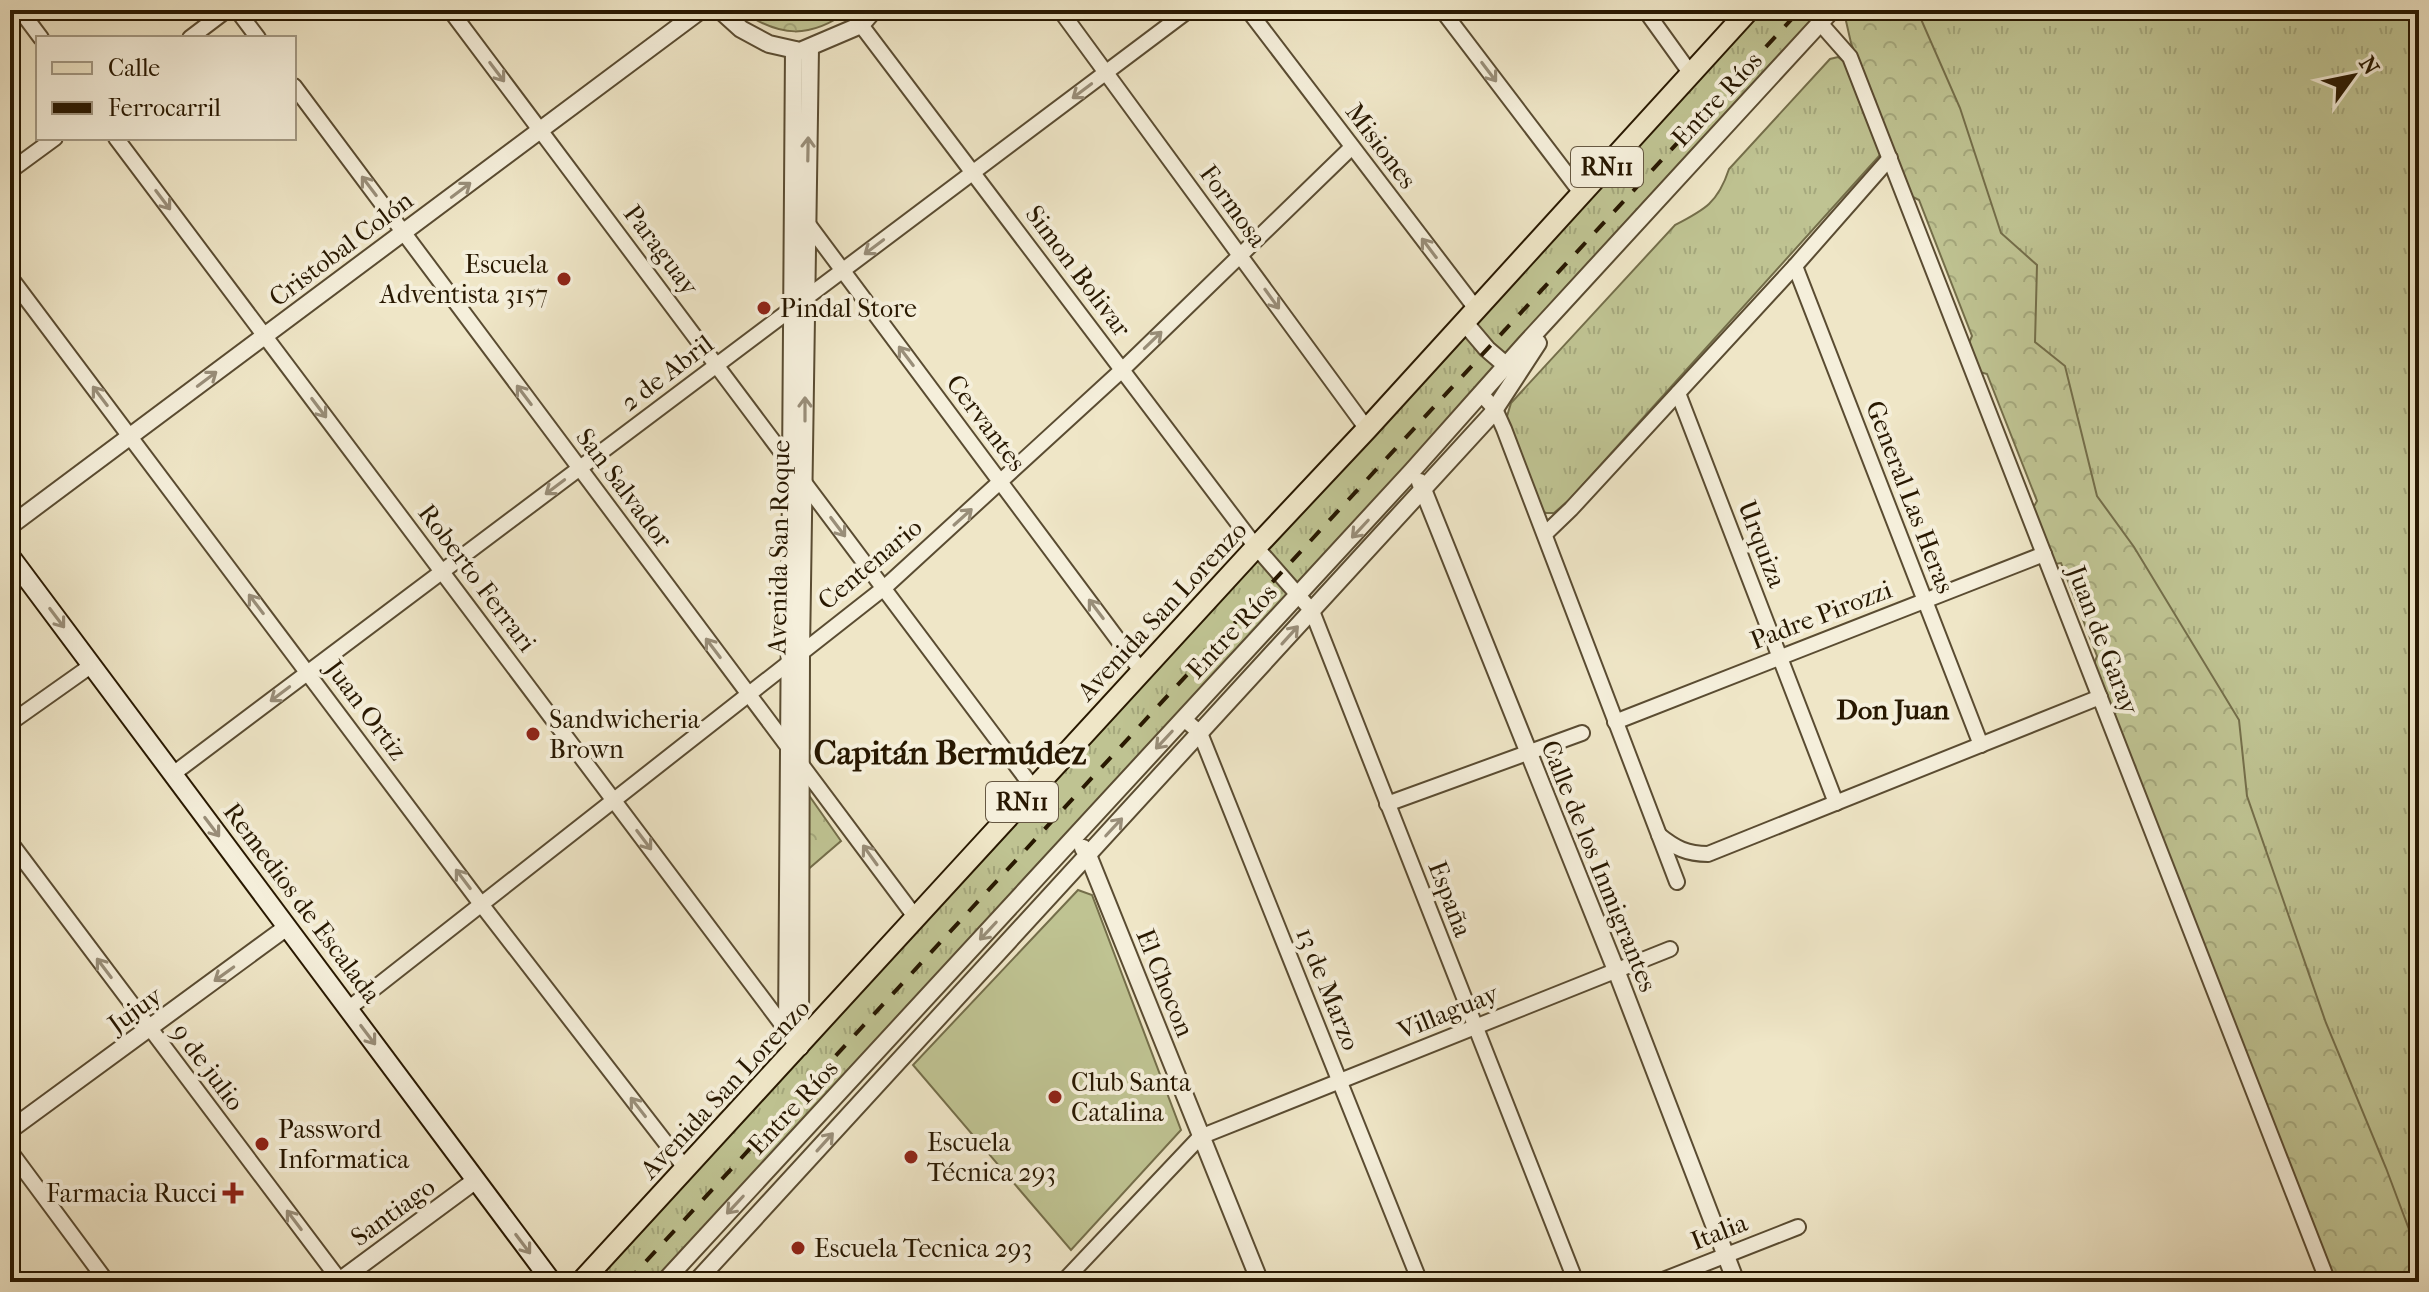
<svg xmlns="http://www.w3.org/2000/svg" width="2429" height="1292" font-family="'IM FELL French Canon',serif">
<defs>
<pattern id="grass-tufts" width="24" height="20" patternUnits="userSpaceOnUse" patternTransform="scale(2)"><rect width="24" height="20" fill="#bfc392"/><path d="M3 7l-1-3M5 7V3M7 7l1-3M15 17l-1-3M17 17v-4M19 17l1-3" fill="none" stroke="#a4a77c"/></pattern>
<pattern id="forest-crowns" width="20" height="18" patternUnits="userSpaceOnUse" patternTransform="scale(2)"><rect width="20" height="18" fill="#bfc392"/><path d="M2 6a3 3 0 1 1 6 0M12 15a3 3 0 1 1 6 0" fill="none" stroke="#a4a77c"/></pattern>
</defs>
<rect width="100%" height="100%" fill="#efe6c7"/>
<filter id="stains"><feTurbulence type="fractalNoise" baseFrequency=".0025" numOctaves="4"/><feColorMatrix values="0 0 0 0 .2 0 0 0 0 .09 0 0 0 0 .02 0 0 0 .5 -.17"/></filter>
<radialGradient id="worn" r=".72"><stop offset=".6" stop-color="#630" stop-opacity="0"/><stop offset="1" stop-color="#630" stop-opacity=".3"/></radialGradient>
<!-- grass -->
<g fill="url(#grass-tufts)" stroke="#746e4a" stroke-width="2">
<polygon points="1749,10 1832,10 664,1282 581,1282"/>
<polygon points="1881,10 2419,10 2419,1282"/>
<path d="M 1838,57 L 1847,64 L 1881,154 L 1569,500 L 1554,513 L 1546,513 L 1538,508 L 1505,423 L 1511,403 L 1675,225 C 1704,210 1718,203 1729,169 L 1830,59 Z"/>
</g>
<!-- forest -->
<g fill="url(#forest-crowns)" stroke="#746e4a" stroke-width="2">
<path d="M 740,10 L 850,10 C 810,39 780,38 740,10 Z"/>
<polygon points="1852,10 1917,10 1960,108 2001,233 2037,265 2035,342 2065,366 2097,496 2134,547 2239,720 2247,796 2326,1023 2386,1168 2419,1256 2419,1282 2336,1282 2094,664 2097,656 2061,563 2055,564 2033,508 2037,501 1987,374 1980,372 1969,343 1972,336 1919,200 1911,196 1851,43 1846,21"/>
<polygon points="808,794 841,841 805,872"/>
</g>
<!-- garden -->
<polygon fill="#bfc392" stroke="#746e4a" stroke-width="2" points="1078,890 1092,895 1181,1130 1071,1250 913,1065"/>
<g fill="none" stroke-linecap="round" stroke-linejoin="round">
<defs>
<g id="minor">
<polyline points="20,10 41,38"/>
<polyline points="237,10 258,38"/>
<polyline points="450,10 1034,789"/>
<polyline points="1060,10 1367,429"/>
<polyline points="1248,10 1477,310"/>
<polyline points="1442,10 1582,194"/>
<polyline points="1645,10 1691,74"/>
<polyline points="1820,23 1850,57 2328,1282"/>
<polyline points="861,25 1256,547 1312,611 1576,1282"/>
<polyline points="190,38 227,10"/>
<polyline points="294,86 916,918"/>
<polyline points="116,138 787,1031"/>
<polyline points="10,171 55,138"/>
<polyline points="805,220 1142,672"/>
<polyline points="1795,266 1981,745"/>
<polyline points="10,277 481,904 686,1169"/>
<polyline points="1678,393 1836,803"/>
<polyline points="1482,395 1495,409 1504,429 1677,882"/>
<polyline points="1545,534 1571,509 1795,266 1890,158"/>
<polyline points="1184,719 1200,733 1420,1282"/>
<polyline points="1615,722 2044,554"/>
<polyline points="10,723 92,665"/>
<polyline points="173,774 1189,10"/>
<polyline points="1387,804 1582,733"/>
<path d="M 1659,835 C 1675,848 1687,854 1708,854 L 2100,697"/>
<polyline points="10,842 341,1282"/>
<polyline points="348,1009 884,588 1122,370 1352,147"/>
<polyline points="10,1151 107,1282"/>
<polyline points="1063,1282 1200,1137 1670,949"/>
<polyline points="1658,1282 1798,1227"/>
</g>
<g id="tertiary">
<polyline points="720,10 741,29 769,44 800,51 861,25 874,10"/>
<polyline points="794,50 787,1031 800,1047"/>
<polyline points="1465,323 1487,349 1515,373"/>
<polyline points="1420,482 1616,970 1736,1282"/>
<polyline points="10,526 701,10"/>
<polyline points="1083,848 1088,855 1260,1282"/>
<polyline points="800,1047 801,652 810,48"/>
<polyline points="10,1130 287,927"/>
<polyline points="338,1282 476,1180"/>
<polyline points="664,1282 1412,471 1526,343 1832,10"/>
<polyline points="696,1282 1491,415 1538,343"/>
</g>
<polyline id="secondary" points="10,556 552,1282"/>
<polyline id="primary" points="581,1282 1256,547 1367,429 1749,10"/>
</defs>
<!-- minor casing -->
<use href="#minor" stroke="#5a4c32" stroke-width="18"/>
<!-- tertiary casing -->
<use href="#tertiary" stroke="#5a4c32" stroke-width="20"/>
<!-- secondary casing -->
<use href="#secondary" stroke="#281801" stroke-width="22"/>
<!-- primary casing -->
<use href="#primary" stroke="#281801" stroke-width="24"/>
<!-- minor -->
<use href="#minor" stroke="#f5efdb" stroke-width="14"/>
<!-- tertiary -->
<use href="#tertiary" stroke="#f5efdb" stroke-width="16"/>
<!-- secondary -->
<use href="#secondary" stroke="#f5efdb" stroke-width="18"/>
<!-- primary -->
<use href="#primary" stroke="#efe6c7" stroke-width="20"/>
<!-- rail -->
<polyline stroke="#281801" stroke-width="4" stroke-dasharray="14 14" stroke-linecap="butt" points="627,1282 1800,10"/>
</g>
<!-- one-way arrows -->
<defs><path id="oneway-shaft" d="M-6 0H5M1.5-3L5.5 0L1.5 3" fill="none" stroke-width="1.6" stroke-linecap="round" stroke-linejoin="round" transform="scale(2)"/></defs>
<g stroke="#998e79">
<use href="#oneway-shaft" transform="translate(497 72) rotate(53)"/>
<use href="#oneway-shaft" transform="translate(1489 72) rotate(53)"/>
<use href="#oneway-shaft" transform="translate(1082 91) rotate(143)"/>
<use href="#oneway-shaft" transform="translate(808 149) rotate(-89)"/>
<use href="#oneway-shaft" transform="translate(369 186) rotate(-127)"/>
<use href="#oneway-shaft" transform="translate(461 190) rotate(-37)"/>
<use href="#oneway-shaft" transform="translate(163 200) rotate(53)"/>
<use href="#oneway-shaft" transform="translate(874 247) rotate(143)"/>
<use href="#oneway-shaft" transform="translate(1429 248) rotate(-127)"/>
<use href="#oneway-shaft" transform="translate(1272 299) rotate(54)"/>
<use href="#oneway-shaft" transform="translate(1153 340) rotate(-44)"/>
<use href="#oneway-shaft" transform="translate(906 356) rotate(-127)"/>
<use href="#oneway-shaft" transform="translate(207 379) rotate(-37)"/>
<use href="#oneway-shaft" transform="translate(524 395) rotate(-127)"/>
<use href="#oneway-shaft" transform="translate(100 396) rotate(-127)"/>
<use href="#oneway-shaft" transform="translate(319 408) rotate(53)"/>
<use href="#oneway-shaft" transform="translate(805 409) rotate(-90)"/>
<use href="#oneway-shaft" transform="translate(555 487) rotate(143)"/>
<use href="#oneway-shaft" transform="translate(963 517) rotate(-42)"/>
<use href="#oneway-shaft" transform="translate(838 527) rotate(53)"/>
<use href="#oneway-shaft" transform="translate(1360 529) rotate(133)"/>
<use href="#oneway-shaft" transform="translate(256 604) rotate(-127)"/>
<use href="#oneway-shaft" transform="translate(1096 609) rotate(-127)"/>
<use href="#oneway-shaft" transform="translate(57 618) rotate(53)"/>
<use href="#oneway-shaft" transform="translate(1290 635) rotate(-48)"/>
<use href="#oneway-shaft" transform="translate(713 648) rotate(-127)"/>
<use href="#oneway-shaft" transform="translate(280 694) rotate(143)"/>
<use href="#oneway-shaft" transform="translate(1164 740) rotate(133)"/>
<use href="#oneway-shaft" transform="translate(212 827) rotate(53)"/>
<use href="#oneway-shaft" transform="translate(1114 827) rotate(-47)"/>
<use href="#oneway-shaft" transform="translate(644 840) rotate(53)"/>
<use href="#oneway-shaft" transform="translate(870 855) rotate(-126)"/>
<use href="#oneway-shaft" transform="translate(463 879) rotate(-127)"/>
<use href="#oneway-shaft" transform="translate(988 931) rotate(133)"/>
<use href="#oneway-shaft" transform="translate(104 968) rotate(-127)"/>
<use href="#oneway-shaft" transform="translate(224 974) rotate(144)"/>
<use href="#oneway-shaft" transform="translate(368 1035) rotate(53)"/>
<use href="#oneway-shaft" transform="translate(638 1107) rotate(-128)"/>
<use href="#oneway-shaft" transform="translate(825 1142) rotate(-48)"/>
<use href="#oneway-shaft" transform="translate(735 1205) rotate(133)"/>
<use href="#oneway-shaft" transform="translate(294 1220) rotate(-127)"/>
<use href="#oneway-shaft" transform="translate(523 1244) rotate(53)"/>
</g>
<!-- markers -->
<g fill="#8f2418" stroke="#f5efdb" stroke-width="3">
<circle cx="564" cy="279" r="8"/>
<circle cx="764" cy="308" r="8"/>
<circle cx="533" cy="734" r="8"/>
<circle cx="1055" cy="1097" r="8"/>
<circle cx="262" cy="1144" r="8"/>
<circle cx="911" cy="1157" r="8"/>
<path d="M229 1181h8v8h8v8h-8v8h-8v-8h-8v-8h8z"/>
<circle cx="798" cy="1248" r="8"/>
</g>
<g text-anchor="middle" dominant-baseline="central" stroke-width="8" stroke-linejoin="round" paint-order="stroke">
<!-- shield labels -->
<g fill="#f5efdb" stroke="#665842" stroke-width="2">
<rect x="1571" y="147" width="72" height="40" rx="6"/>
<rect x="986" y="782" width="72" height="40" rx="6"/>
</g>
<g font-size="24" font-weight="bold" fill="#281801">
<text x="1607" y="167">RN11</text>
<text x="1022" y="802">RN11</text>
</g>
<!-- street labels -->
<g font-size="26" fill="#281801" stroke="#f5efdb">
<text transform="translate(1717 99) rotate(-47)">Entre Ríos</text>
<text transform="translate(1381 146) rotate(53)">Misiones</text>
<text transform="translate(1233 206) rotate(54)">Formosa</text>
<text transform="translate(341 249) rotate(-37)">Cristobal Colón</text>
<text transform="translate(661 250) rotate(53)">Paraguay</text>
<text transform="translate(1078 271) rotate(53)">Simon Bolivar</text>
<text transform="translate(667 373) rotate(-37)">2 de Abril</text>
<text transform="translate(986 423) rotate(53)">Cervantes</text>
<text transform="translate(624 488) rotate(53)">San Salvador</text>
<text transform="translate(1910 497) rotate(69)">General Las Heras</text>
<text transform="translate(1762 544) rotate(69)">Urquiza</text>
<text transform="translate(779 547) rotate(-89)">Avenida San Roque</text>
<text transform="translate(870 564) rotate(-40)">Centenario</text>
<text transform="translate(477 578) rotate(53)">Roberto Ferrari</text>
<text transform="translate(1162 611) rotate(-47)">Avenida San Lorenzo</text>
<text transform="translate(1821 615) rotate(-21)">Padre Pirozzi</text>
<text transform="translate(1232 631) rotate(-47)">Entre Ríos</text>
<text transform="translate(2103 640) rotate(69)">Juan de Garay</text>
<text transform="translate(366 710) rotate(53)">Juan Ortiz</text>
<text transform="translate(1599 866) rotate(68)">Calle de los Inmigrantes</text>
<text transform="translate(1450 899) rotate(69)">España</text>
<text transform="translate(302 903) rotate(53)">Remedios de Escalada</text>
<text transform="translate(1165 983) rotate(68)">El Chocon</text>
<text transform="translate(1328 989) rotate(68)">13 de Marzo</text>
<text transform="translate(135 1010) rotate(-36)">Jujuy</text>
<text transform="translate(1448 1012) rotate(-22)">Villaguay</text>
<text transform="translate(208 1067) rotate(53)">9 de julio</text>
<text transform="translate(725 1089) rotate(-47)">Avenida San Lorenzo</text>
<text transform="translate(793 1107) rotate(-47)">Entre Ríos</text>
<text transform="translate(393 1212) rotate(-36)">Santiago</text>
<text transform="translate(1719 1232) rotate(-21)">Italia</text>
</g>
<!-- poi labels -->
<g font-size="26" fill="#281801" stroke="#f5efdb" text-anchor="start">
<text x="548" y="264" text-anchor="end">Escuela<tspan x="548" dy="30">Adventista 3157</tspan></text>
<text x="780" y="308">Pindal Store</text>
<text x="549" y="719">Sandwicheria<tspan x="549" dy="30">Brown</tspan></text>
<text x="1071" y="1082">Club Santa<tspan x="1071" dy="30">Catalina</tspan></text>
<text x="278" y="1129">Password<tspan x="278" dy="30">Informatica</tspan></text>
<text x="927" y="1142">Escuela<tspan x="927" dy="30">Técnica 293</tspan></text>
<text x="217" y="1193" text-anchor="end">Farmacia Rucci</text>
<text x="814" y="1248">Escuela Tecnica 293</text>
</g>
<!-- neighbourhood labels -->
<g font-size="28" font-weight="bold" fill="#281801" stroke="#f5efdb">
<text x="1893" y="709">Don Juan</text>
</g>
<!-- district labels -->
<g font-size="34" font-weight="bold" fill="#281801" stroke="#f5efdb">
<text x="950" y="753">Capitán Bermúdez</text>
</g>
</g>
<!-- margin -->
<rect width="2429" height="1292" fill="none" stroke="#efe6c7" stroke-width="40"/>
<rect x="12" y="12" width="2405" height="1268" fill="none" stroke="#281801" stroke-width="4"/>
<rect x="20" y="20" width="2389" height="1252" fill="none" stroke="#281801" stroke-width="2"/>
<!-- legend -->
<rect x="36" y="36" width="260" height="104" fill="#f5efdb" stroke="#a39984" stroke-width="2"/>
<rect x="52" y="62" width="40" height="12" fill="#efe6c7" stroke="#a39984" stroke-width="2"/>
<text x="108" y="76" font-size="24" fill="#281801">Calle</text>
<rect x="52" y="102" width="40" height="12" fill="#281801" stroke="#a39984" stroke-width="2"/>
<text x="108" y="116" font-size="24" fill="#281801">Ferrocarril</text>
<!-- north arrow -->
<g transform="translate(2353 76) rotate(57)" stroke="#f5efdb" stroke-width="6" paint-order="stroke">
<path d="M0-6L14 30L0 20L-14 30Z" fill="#281801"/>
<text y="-12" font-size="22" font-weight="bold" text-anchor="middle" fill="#281801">N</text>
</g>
<rect width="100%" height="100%" filter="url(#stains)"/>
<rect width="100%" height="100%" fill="url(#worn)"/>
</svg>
